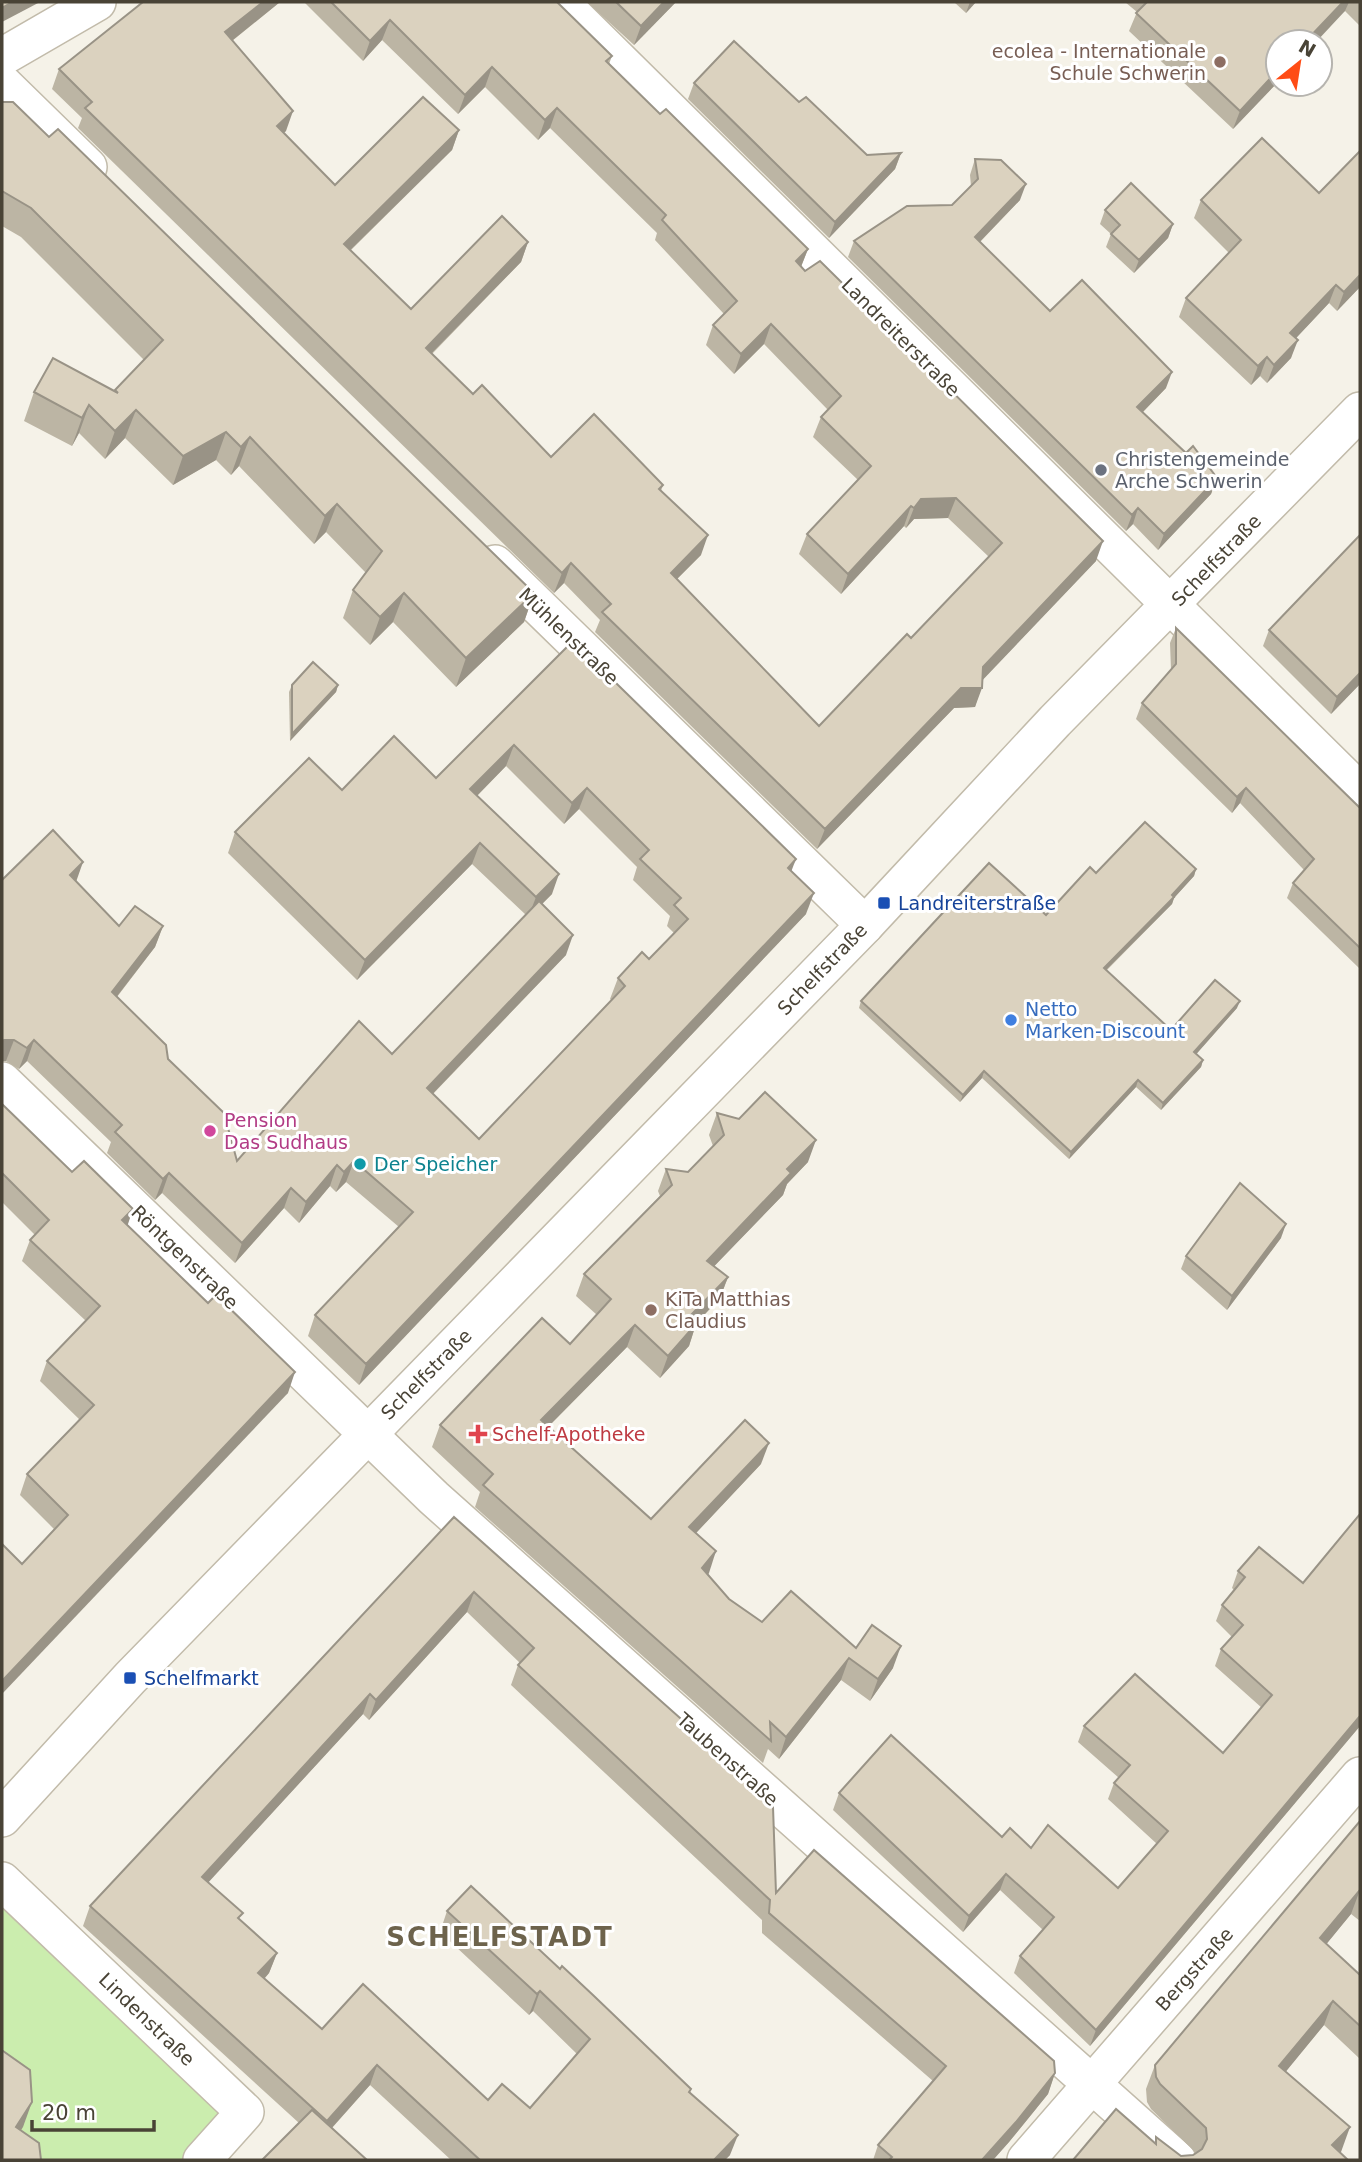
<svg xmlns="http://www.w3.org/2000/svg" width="1362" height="2162" font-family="'DejaVu Sans',sans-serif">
<rect width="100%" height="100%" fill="#f5f2e8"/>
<!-- green -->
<polygon fill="#cbedae" points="2,1882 245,2112 202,2160 2,2160"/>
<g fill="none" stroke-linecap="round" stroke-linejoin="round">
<defs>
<g id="street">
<polyline points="560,2 1360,792"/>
<polyline points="2,57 97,2"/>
<polyline points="2,83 88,167"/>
<polyline points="495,564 865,925"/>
<polyline points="2,1081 434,1498 1177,2160"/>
<polyline points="2,1818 130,1678 865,925 1055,721 1360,411"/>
<polyline points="2,1881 245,2112 202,2160"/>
<polyline points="1026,2160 1360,1776"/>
</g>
</defs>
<!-- street casing -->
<use href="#street" stroke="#c2bbaa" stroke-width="40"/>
<!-- street -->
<use href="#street" stroke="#fff" stroke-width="37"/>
</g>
<!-- wall -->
<g fill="#bcb5a4" fill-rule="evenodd">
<polygon points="280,2 232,41 286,131 283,133 335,185 459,130 452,150 351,250 411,309 528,242 521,262 432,354 473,394 551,457 663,485 661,491 701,555 677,579 819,726 911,638 989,557 948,518 914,519 906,528 904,526 841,594 799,554 807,534 858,480 813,437 821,417 828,410 764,344 734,374 706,345 713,325 724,314 655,240 657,233 550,128 538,140 485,87 458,114 382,40 363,61 304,2 557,2 612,56 609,64 660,114 808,249 801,267 1096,561 983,679 975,707 954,708 817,849 595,632 600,620 564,583 554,593 78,128 82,118 52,89 59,69"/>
<polygon points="587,2 676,2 634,45"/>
<polygon points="954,2 976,2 966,13"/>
<polygon points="1125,2 1360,2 1360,26 1345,11 1278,42 1278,82 1233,129 1129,31 1137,12"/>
<polygon points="694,83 799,102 867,155 901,153 895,169 829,238 688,99"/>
<polygon points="2,102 49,137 534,593 524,622 456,687 393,622 370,645 343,618 353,590 366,573 326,532 314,544 239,466 231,475 216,460 173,485 125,438 105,459 79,433 72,446 24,421 34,392 114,391 144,360 21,237 2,226"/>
<polygon points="1360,151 1360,287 1337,311 1329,303 1296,338 1291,358 1267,383 1260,376 1251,385 1179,317 1186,298 1229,253 1194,218 1201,200 1319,193"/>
<polygon points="975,159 1020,200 980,242 1050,311 1166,388 1143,412 1186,453 1217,478 1211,494 1158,550 1133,524 1126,531 848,257 854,241 952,205 971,186 970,175"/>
<polygon points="1105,210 1173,224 1168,238 1134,273 1106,247 1111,234 1100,224"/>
<polygon points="1360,535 1360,684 1331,714 1263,646 1269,630"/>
<polygon points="1176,628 1360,808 1360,969 1287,898 1293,883 1304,870 1240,803 1232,813 1136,719 1142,703 1171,670 1170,643"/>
<path d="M 573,641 L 791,871 L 806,914 L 359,1385 L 308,1336 L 315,1315 L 399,1227 L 346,1182 L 336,1192 L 330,1186 L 299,1223 L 284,1208 L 235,1263 L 162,1193 L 155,1200 L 107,1153 L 111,1142 L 27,1061 L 19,1069 L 6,1061 L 2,1061 L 76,881 L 119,926 L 163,926 L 155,947 L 117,997 L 168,1059 L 237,1161 L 392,1054 L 526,915 L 472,864 L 357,980 L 228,853 L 235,832 L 342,790 L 436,778 ZM 506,766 L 564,824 L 579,809 L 637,867 L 633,880 L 670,916 L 667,926 L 674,933 L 649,959 L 618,978 L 610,999 L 611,1000 L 479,1139 L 433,1094 L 566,955 L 542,904 L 552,894 L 477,796 Z"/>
<polygon points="292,685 338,685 336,692 290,741 289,692"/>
<polygon points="1196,869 1194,876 1174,898 1172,904 1106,971 1171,1030 1237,1008 1196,1054 1203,1060 1201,1067 1161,1110 1136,1087 1069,1159 982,1078 960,1102 859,1008 861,1001 1046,915 1096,873"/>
<polygon points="2,1104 128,1225 288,1393 22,1564 54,1529 20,1495 27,1474 80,1420 40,1381 47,1361 86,1321 22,1261 30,1240 35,1235 2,1202"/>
<polygon points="717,1113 808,1162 787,1184 783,1195 714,1266 728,1277 720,1298 696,1324 689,1346 660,1378 627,1347 548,1427 651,1519 761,1464 696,1533 709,1573 707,1575 729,1599 762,1622 856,1648 893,1668 870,1701 841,1680 779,1759 768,1749 763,1763 475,1507 480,1492 432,1447 440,1425 570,1344 597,1315 576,1296 584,1274 660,1196 658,1191 666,1169 688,1172 713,1146 709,1135"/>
<polygon points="1281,1238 1227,1310 1181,1269 1186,1256"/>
<polygon points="1360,1514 1360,1726 1090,2046 1014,1973 1020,1956 1043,1930 1000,1890 963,1932 833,1810 839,1793 1002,1837 1031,1848 1118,1888 1157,1844 1108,1799 1114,1783 1119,1778 1078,1742 1084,1726 1223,1753 1262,1708 1215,1666 1221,1649 1232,1637 1216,1621 1222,1605 1234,1590 1232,1588 1238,1571 1303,1583"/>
<polygon points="454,1517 750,1786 776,1893 1055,2073 1048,2094 1009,2142 993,2160 873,2160 878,2145 933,2081 762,1933 762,1920 511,1685 518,1665 520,1663 467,1612 369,1720 363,1714 208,1882 240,1920 277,1953 269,1973 264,1979 322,2029 488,2100 530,2108 577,2054 533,2011 529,2015 440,1932 447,1911 560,1969 691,2089 690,2093 730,2155 725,2160 451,2160 370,2085 332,2128 299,2123 83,1926 90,1906"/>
<polygon points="1360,1821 1360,1921 1351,1914 1326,1944 1360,1975 1360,2059 1324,2025 1285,2072 1340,2152 1073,2160 1155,2142 1156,2137 1181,2156 1193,2155 1196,2153 1151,2109 1147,2102 1146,2089 1155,2065"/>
</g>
<!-- shaded-wall -->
<g fill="#999386">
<polygon points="13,2 40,2 2,22 2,8"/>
<polygon points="263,2 280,2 218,52 225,32"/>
<polygon points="664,2 676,2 634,45 641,26"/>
<polygon points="970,2 976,2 966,13"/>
<polygon points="1343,2 1349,2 1345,11 1316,42 1305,42"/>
<polygon points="390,20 382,40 363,61 370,41"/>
<polygon points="492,67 485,87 458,114 465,95"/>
<polygon points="1278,70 1278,82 1233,129 1240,111"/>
<polygon points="557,108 550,128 538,140 545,120"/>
<polygon points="293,111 286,131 269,146 277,126"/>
<polygon points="459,130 452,150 337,263 344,244"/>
<polygon points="901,153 895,169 829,238 835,222"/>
<polygon points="1026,184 1020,200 969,253 975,237"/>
<polygon points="1173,224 1168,238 1134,273 1139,260"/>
<polygon points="528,242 521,262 418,367 426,348"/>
<polygon points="808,249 800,269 796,261"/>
<polygon points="1360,273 1360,287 1337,311 1344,292"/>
<polygon points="1336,285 1329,303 1283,352 1290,333"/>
<polygon points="771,324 764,344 734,374 741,354"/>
<polygon points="1298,340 1291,358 1267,383 1274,365"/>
<polygon points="1267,357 1260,376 1251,385 1258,366"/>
<polygon points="1172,372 1166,388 1132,423 1137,407"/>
<polygon points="89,405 79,433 72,446 82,418"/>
<polygon points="136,410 125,438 105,459 115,431"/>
<polygon points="226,432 216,460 173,485 183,456"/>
<polygon points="250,437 239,466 231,475 241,447"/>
<polygon points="1217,478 1211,494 1158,550 1164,534"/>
<polygon points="956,498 948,518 914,519 906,528 914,508 921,499"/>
<polygon points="337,504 326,532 314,544 325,516"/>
<polygon points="911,506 904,526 841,594 848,574"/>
<polygon points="1138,508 1133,524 1126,531 1132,515"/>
<polygon points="708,535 701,555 663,593 671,573"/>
<polygon points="1103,541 1096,561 976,687 983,667"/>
<polygon points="571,563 564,583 554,593 562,573"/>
<polygon points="404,593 393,622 370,645 380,617"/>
<polygon points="534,593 524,622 456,687 466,658"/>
<polygon points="1360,673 1360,684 1331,714 1337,697"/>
<polygon points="338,685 336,692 290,741 292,734"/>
<polygon points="961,688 982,688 975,707 954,708 817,849 825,829"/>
<polygon points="514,745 506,766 463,810 470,789"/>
<polygon points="587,788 579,809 564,824 572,803"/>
<polygon points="1246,788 1240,803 1232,813 1237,797"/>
<polygon points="480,843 472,864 357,980 365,960"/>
<polygon points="796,859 788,880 788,868"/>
<polygon points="83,862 76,882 70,875"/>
<polygon points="1196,869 1194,876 1174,898 1172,904 1101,975 1104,968"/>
<polygon points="559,874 552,894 528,918 536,897"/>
<polygon points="814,893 806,914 359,1385 366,1364"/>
<polygon points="163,926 155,947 104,1013 112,992"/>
<polygon points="573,935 566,955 419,1108 427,1088"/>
<polygon points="1240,1001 1237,1008 1192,1059 1194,1052"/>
<polygon points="4,1040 14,1040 6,1061 2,1061 2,1042"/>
<polygon points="34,1040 27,1061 19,1069 27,1048"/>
<polygon points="1203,1060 1201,1067 1161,1110 1163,1103"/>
<polygon points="984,1071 982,1078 960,1102 963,1095"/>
<polygon points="1138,1080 1136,1087 1069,1159 1071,1152"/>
<polygon points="816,1140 808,1162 787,1184 783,1195 699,1282 707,1261 787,1169"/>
<polygon points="354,1161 346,1182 336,1192 344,1172"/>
<polygon points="337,1165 330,1186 299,1223 306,1202"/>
<polygon points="169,1173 162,1193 155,1200 163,1179"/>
<polygon points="291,1188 284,1208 235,1263 242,1243"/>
<polygon points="133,1209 126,1230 122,1220"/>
<polygon points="1286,1224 1281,1238 1227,1310 1232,1296"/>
<polygon points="728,1277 720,1298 681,1339 689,1317"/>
<polygon points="696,1324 689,1346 660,1378 668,1356"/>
<polygon points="635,1325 627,1347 533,1442 541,1420"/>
<polygon points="295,1372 288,1393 2,1694 2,1681"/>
<polygon points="769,1443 761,1464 681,1549 689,1527"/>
<polygon points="716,1551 709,1573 694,1590 702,1568"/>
<polygon points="474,1592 467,1612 369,1720 376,1700"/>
<polygon points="901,1646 893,1668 870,1701 878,1679"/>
<polygon points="849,1658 841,1680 779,1759 786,1737"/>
<polygon points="370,1694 363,1714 195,1897 202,1877"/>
<polygon points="1360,1716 1360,1726 1090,2046 1096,2030"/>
<polygon points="1006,1874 1000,1890 963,1932 969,1916"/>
<polygon points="1360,1890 1351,1914 1311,1963 1320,1938"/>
<polygon points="277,1953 269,1973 251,1994 258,1973"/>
<polygon points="540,1991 533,2011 529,2015 537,1994"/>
<polygon points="1333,2001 1324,2025 1270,2091 1279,2066"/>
<polygon points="377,2065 370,2085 320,2141 327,2121"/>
<polygon points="1055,2073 1048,2094 1009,2142 993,2160 982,2160"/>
<polygon points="32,2102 23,2127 7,2152 16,2127"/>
<polygon points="1350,2127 1341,2152 1333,2160 1332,2145"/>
<polygon points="738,2135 730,2155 725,2160 714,2160"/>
</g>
<!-- building -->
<g fill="#dbd2bf" stroke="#999386" stroke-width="2">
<polygon points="2,2 13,2 2,8"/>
<polygon points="143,2 263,2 225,32 293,111 277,126 335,185 423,97 459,130 344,244 411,309 502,216 528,242 426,348 473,394 482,385 551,457 594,414 663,485 659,489 708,535 671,573 819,726 907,634 911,638 1002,543 956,498 921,499 914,508 911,506 848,574 807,534 871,466 821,417 841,396 771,324 741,354 713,325 737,301 662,220 666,215 557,108 545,120 492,67 465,95 390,20 370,41 331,2 557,2 612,56 606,61 660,114 666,109 808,249 796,261 805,271 820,261 1103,541 983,667 982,688 961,688 825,829 602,612 611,604 571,563 562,573 85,108 92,102 59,69"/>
<polygon points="616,2 664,2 641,26"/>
<polygon points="1147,2 1343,2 1305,42 1278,42 1278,70 1240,111 1136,13"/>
<polygon points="734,41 799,102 806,97 867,155 901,153 835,222 694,83"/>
<polygon points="2,102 13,102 49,137 58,129 534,593 466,658 404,593 380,617 353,590 382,551 337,504 325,516 250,437 241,447 226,432 183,456 136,410 115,431 89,405 82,418 34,392 53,358 118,393 115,390 163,340 31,208 2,191"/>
<polygon points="1262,138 1319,193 1360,151 1360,275 1344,292 1336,285 1290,333 1298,340 1274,365 1267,357 1258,366 1186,298 1241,240 1201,200"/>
<polygon points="975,159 1001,160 1026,184 975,237 1050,311 1082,280 1172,372 1137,407 1186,453 1193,446 1217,478 1164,534 1138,508 1132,515 854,241 907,206 952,205 978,179"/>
<polygon points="1131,183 1173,224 1139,260 1111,234 1120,225 1105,210"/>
<polygon points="1360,535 1360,673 1337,697 1269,630"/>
<polygon points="1176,628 1360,808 1360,948 1293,883 1314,859 1246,788 1237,797 1142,703 1176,664"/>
<polygon points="573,641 796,859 788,868 814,893 366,1364 315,1315 413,1212 354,1161 344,1172 337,1165 306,1202 291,1188 242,1243 169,1173 163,1179 115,1132 122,1125 34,1040 27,1048 14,1040 4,1040 2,1042 2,880 53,830 83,862 70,875 119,926 135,906 163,926 112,992 166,1045 168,1059 224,1113 237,1161 359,1021 392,1054 539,901 573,935 427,1088 479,1139 625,986 618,978 642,952 649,959 688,919 674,905 681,898 640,859 649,850 587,788 572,803 514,745 470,789 559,874 536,897 480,843 365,960 235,832 309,758 342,790 394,736 436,778"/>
<polygon points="313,662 338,685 292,734 292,685"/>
<polygon points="1145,822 1196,869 1172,895 1174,897 1104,968 1171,1030 1215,980 1240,1001 1194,1052 1203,1060 1163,1103 1138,1080 1071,1152 984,1071 963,1095 861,1001 989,863 1046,915 1090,867 1096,873"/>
<polygon points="765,1092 816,1140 787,1169 791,1173 707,1261 728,1277 689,1317 696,1324 668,1356 635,1325 541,1420 651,1519 745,1420 769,1443 689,1527 716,1551 702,1568 729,1599 762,1622 791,1591 856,1648 872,1625 901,1646 878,1679 849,1658 786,1737 770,1722 771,1741 483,1485 493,1474 440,1425 542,1318 570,1344 611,1299 584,1274 672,1185 666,1169 688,1172 724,1135 717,1113 739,1119"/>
<polygon points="2,1104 72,1172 84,1161 133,1209 122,1220 208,1303 216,1295 295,1372 2,1681 2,1544 22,1564 68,1515 27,1474 94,1405 47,1361 100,1306 30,1240 49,1220 2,1173"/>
<polygon points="1240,1183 1286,1224 1232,1296 1186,1256"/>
<polygon points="1360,1514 1360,1716 1096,2030 1020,1956 1054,1917 1006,1874 969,1916 839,1793 891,1735 1002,1837 1010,1828 1031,1848 1048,1825 1118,1888 1168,1831 1114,1783 1130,1765 1084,1726 1135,1674 1223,1753 1272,1695 1221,1649 1243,1625 1222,1605 1245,1577 1238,1571 1259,1547 1303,1583"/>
<polygon points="454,1517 752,1782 749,1785 773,1807 776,1893 814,1850 1054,2061 1055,2073 1016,2122 982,2160 889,2160 892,2157 878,2145 946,2066 769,1913 770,1900 518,1665 534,1648 474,1592 376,1700 370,1694 202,1877 243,1913 238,1918 277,1953 258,1973 322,2029 363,1984 488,2100 502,2084 530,2108 590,2039 540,1991 537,1994 447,1911 471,1886 560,1969 562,1966 594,1996 691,2089 689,2092 738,2135 714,2160 480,2160 377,2065 327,2121 90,1906"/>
<polygon points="1360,1821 1360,1890 1320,1938 1360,1975 1360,2026 1333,2001 1279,2066 1350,2127 1332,2145 1348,2160 1073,2160 1116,2109 1156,2144 1156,2137 1181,2156 1193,2155 1202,2149 1207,2139 1206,2128 1160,2084 1156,2077 1155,2065"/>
<polygon points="2,2051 3,2051 30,2070 32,2102 16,2127 39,2143 41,2160 2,2160"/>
<polygon points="312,2110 367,2160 262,2160"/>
</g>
<!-- markers -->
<g fill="#8d6e63" stroke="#fff" stroke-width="2.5">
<circle cx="1220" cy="62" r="7"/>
<circle cx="651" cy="1310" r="7"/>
</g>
<circle fill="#6b7280" stroke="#fff" stroke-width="2.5" cx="1101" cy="470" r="7"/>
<g fill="#1a4fb4" stroke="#fff" stroke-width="2.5">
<rect x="877" y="896" width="14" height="14" rx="3.5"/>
<rect x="123" y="1671" width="14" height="14" rx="3.5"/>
</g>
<circle fill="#3f7fe0" stroke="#fff" stroke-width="2.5" cx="1011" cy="1020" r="7"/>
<circle fill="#d1479c" stroke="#fff" stroke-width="2.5" cx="210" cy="1131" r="7"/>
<circle fill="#0f9aa8" stroke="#fff" stroke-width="2.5" cx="360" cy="1164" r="7"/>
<path fill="#e0444e" stroke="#fff" stroke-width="2.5" d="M474.5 1423.5h7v7h7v7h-7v7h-7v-7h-7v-7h7z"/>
<g text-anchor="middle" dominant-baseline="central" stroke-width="6" stroke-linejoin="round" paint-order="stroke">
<!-- education labels -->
<g font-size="19" fill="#785e54" stroke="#fff" text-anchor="end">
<text x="1206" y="51">ecolea - Internationale<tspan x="1206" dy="22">Schule Schwerin</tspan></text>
<text x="665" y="1299" text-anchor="start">KiTa Matthias<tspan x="665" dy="22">Claudius</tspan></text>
</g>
<!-- street labels -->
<g font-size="19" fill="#494336" stroke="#fff">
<text transform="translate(901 337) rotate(45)">Landreiterstraße</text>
<text transform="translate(1216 560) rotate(-46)">Schelfstraße</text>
<text transform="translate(569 636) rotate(44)">Mühlenstraße</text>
<text transform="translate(822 969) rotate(-46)">Schelfstraße</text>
<text transform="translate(185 1257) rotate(44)">Röntgenstraße</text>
<text transform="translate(426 1374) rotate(-45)">Schelfstraße</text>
<text transform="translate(728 1759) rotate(42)">Taubenstraße</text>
<text transform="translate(1194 1969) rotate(-48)">Bergstraße</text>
<text transform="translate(147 2019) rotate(44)">Lindenstraße</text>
</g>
<!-- worship labels -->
<g font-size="19" fill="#5b616d" stroke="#fff" text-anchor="start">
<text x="1115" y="459">Christengemeinde<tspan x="1115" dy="22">Arche Schwerin</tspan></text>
</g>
<!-- transit labels -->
<g font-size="19" fill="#164399" stroke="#fff" text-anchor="start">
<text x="898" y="903">Landreiterstraße</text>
<text x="144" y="1678">Schelfmarkt</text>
</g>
<!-- shop labels -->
<g font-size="19" fill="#366cbe" stroke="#fff" text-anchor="start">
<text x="1025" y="1009">Netto<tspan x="1025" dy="22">Marken-Discount</tspan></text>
</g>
<!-- hotel labels -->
<g font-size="19" fill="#b23c85" stroke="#fff" text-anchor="start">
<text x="224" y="1120">Pension<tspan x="224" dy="22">Das Sudhaus</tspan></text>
</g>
<!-- culture labels -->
<g font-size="19" fill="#0d838f" stroke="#fff" text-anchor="start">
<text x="374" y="1164">Der Speicher</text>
</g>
<!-- health labels -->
<g font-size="19" fill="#be3a42" stroke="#fff" text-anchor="start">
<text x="492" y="1434">Schelf-Apotheke</text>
</g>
<!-- district labels -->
<g font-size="26" font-weight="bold" letter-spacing="2" fill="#6d634c" stroke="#fff">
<text x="500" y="1937">SCHELFSTADT</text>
</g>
</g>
<!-- border -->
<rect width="1362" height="2162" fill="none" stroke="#494336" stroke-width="7"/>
<!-- north arrow -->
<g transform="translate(1299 63) rotate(30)"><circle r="33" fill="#ffffff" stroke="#b6b4af" stroke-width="2"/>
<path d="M0-5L12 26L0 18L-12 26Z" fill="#ff4c15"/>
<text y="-10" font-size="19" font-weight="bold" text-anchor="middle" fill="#494336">N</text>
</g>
<!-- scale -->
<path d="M32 2120v10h122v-10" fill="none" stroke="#494336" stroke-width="3.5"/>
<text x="42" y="2120" font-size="21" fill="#494336" stroke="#ffffff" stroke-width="5" paint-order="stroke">20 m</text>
</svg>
